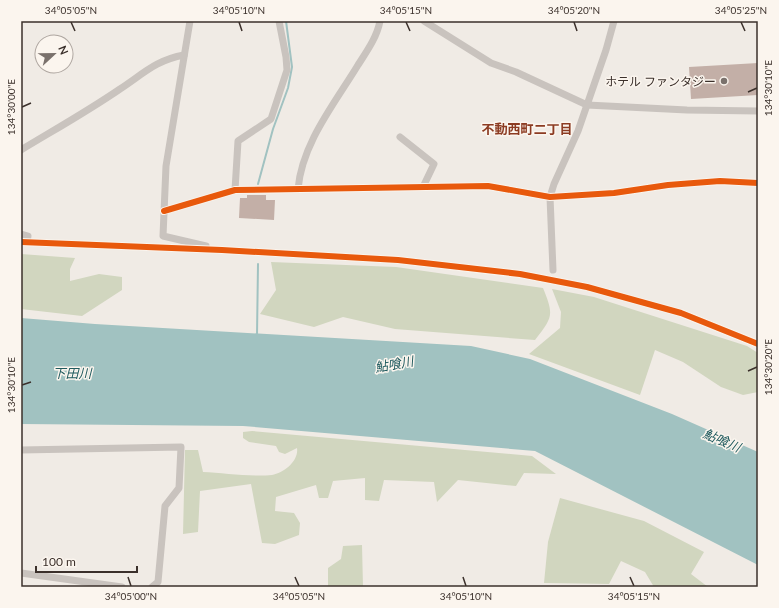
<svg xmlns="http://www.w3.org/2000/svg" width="779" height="608" font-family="Lato,'Noto Sans JP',sans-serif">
<rect width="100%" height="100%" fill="#f0ebe5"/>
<!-- green -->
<g fill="#d1d6bf">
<polygon points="21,254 75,258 70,269 70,281 99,274 122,277 122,290 82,316 21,309"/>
<path d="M 271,262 L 396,267 L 543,288 C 554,315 553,317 535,340 L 395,329 L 343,317 L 314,327 L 260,314 L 276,290 Z"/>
<polygon points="552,289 594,297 747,346 758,353 758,392 743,395 721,387 683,362 655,350 640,395 529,354 560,328 561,312"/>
<path d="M 252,431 L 532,456 L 556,474 L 524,473 L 516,486 L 458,480 L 437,502 L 434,482 L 384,480 L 379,501 L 365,500 L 365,478 L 333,481 L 328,498 L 319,498 L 316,485 L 276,497 L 275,511 L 294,513 L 300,523 L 299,535 L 275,544 L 262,543 L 251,484 L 200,491 L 198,532 L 183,534 L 185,450 L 198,450 L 203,472 C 223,473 252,477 272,475 C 284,473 299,461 297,448 L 285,454 L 279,452 L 276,446 L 249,442 L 243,438 L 243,432 Z"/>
<polygon points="560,498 644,521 704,552 691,574 708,587 654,587 645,572 621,561 609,584 544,583 548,542"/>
<polygon points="362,545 363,587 328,587 328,568 341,559 343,546"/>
</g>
<!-- water -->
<polygon fill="#a1c2c1" points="21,318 95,324 471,346 530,359 672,414 758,452 758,565 535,451 243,426 21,424"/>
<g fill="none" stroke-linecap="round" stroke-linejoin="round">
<!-- stream -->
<g stroke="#a1c2c1" stroke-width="2">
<polyline points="258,184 273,129 288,88 292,67 286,21"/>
<polyline points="257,335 258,264"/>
</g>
</g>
<!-- building -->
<g fill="#c3afa7">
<polygon points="758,63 758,95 691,99 689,67"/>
<polygon points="247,195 266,195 266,200 275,200 274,220 239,218 240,198 247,198"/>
</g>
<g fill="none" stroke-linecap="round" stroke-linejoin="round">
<!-- minor -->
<g stroke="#c9c3be" stroke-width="7">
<polyline points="190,21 166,166 163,236 206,246"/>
<polyline points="424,21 491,63 516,72 587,105 687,110 758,111"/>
<polyline points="400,137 434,164 423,187"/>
<path d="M 21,150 C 54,130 88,111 120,89 C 143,74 156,60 184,55"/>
<path d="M 298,189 C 302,143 335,103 358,65 C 367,51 377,37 380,21"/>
<polyline points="235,190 238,141 271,119 287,70 286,57 279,21"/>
<polyline points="164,211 235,190 488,186 550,197 614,193 668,185 720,181 758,183"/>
<polyline points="21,234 28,236 27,242"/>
<polyline points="21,242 222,250 398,260 520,274 587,287 681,313 758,344"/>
<polyline points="553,270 550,197 554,184 578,131 606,50 614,21"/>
<polyline points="21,450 181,447 179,488 165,506 158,582 152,587"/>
<polyline points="21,573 122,587"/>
</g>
<defs>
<g id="cycleway">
<polyline points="164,211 235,190 488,186 550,197 614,193 668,185 720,181 758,183"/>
<polyline points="21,242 222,250 398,260 520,274 587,287 681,313 758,344"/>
</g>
</defs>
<!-- cycleway casing -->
<use href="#cycleway" stroke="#fbf5ee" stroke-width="8"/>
<!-- cycleway -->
<use href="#cycleway" stroke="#e8590c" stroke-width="6"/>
</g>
<!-- ticks -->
<path fill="none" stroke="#3b302b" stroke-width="1.5" d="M 71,22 L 75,31M 239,22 L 242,31M 406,22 L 410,31M 574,22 L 577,31M 741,22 L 745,31M 748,92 L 757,88M 22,107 L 31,103M 748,371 L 757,367M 22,385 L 31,382M 128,577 L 131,586M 295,577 L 299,586M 463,577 L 466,586M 630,577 L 634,586"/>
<!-- markers -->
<circle fill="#7a716c" stroke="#fbf5ee" stroke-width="1.5" cx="724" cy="81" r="4"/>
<g text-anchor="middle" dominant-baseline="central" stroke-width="3" stroke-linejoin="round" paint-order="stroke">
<!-- poi labels -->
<g font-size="12" fill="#3b302b" stroke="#fbf5ee" text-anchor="end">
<text x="716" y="81">ホテル ファンタジー</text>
</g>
<!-- neighbourhood labels -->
<g font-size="13" font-weight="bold" fill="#8c3b22" stroke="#fbf5ee">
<text x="527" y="129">不動西町二丁目</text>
</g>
<!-- water labels -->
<g font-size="13" font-style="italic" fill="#1f5a5e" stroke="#fbf5ee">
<text transform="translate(394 364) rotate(-10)">鮎喰川</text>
<text x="72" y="373">下田川</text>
<text transform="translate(722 440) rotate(23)">鮎喰川</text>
</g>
</g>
<!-- border -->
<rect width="779" height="608" fill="none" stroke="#fbf5ee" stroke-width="44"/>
<!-- north arrow -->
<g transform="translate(54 54) rotate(68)"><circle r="19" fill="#fbf5ee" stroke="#aea6a0"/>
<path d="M0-3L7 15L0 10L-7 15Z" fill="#7a716c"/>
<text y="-6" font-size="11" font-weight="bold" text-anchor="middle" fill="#3b302b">N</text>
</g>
<!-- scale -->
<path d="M36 566v6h101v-6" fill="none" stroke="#3b302b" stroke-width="2"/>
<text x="42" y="566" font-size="12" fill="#3b302b" stroke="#fbf5ee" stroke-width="3" paint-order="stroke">100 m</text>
<rect x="22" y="22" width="735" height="564" fill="none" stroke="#3b302b" stroke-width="1.5"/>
<g font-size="10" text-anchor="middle" fill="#3b302b">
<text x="71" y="14">34°05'05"N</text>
<text x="239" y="14">34°05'10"N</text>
<text x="406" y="14">34°05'15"N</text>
<text x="574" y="14">34°05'20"N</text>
<text x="741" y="14">34°05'25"N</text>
<text transform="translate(768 88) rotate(-90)" y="4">134°30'10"E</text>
<text transform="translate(11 107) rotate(-90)" y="4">134°30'00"E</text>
<text transform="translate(768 367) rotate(-90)" y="4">134°30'20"E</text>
<text transform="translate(11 385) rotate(-90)" y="4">134°30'10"E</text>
<text x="131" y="600">34°05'00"N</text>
<text x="299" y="600">34°05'05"N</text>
<text x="466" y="600">34°05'10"N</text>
<text x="634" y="600">34°05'15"N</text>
</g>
</svg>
